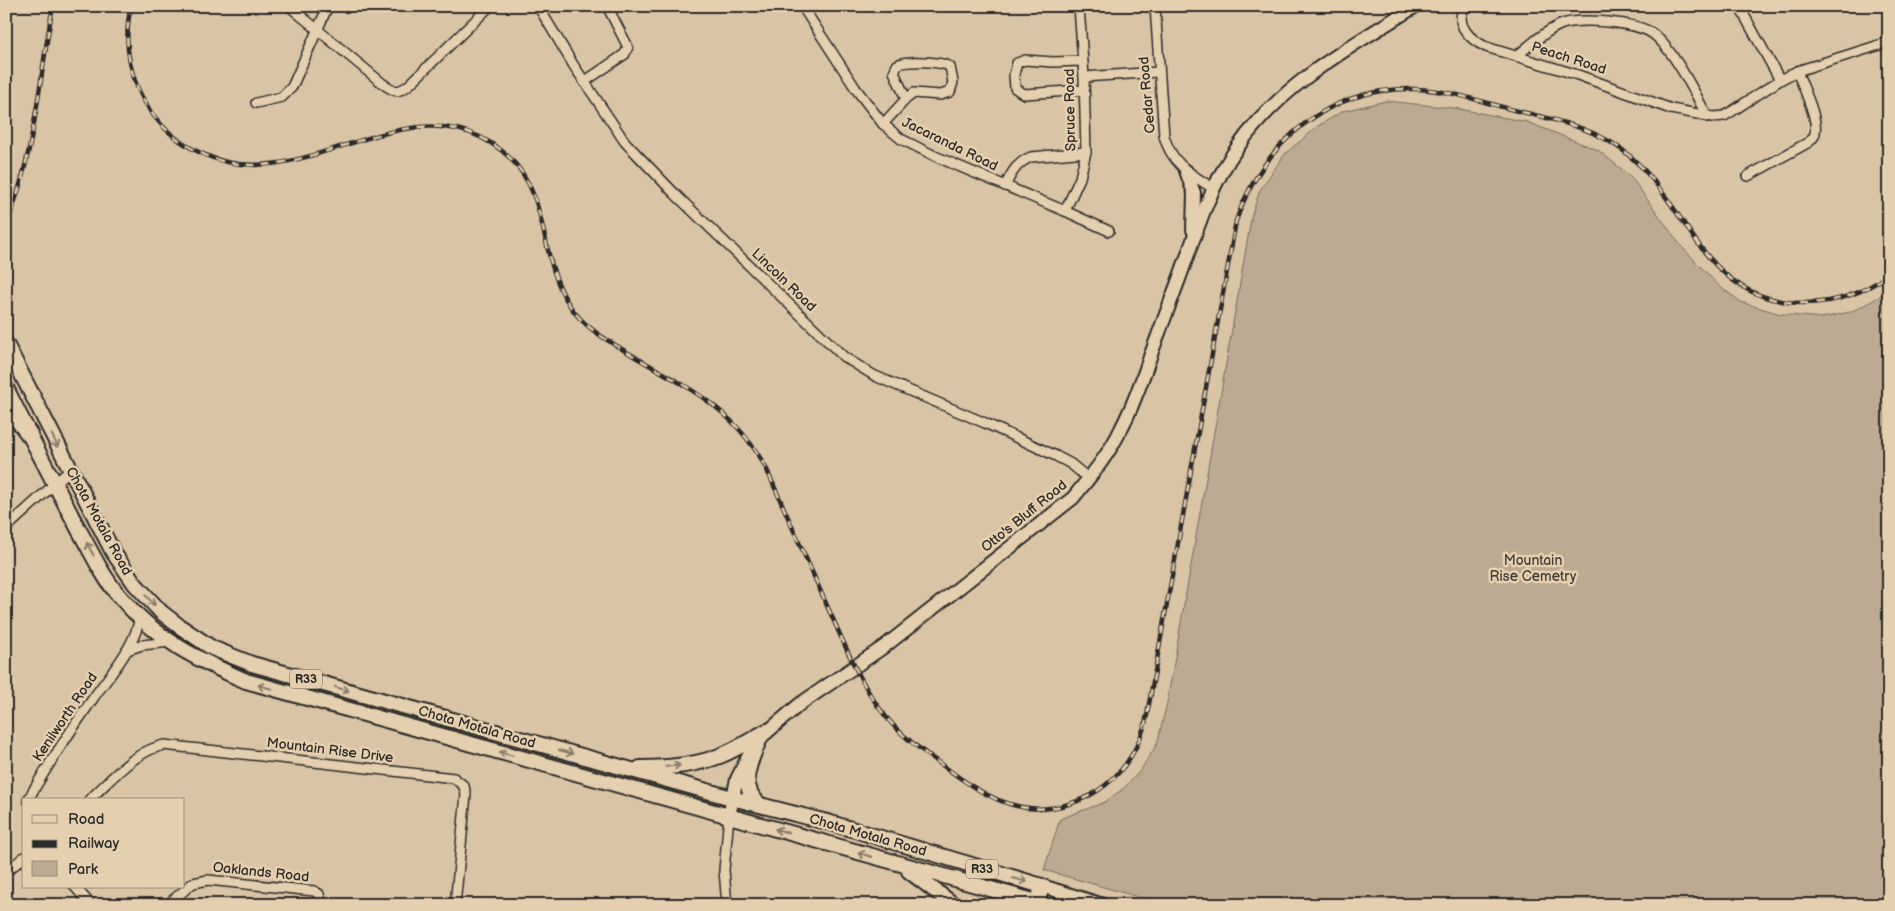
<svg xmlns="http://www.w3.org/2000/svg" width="1895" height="911" font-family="'Balsamiq Sans',sans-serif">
<rect width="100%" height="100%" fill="#d9c5a6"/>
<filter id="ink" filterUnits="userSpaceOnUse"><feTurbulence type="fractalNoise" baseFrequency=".02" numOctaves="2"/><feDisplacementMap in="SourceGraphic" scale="10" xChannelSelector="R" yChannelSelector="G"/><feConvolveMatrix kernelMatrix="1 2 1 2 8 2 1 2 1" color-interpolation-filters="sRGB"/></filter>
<g filter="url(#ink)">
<!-- green -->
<polygon fill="#bcab92" stroke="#746b5e" points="1386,101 1454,108 1527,122 1598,150 1631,177 1681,246 1719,286 1741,302 1780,314 1822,318 1850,312 1872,301 1889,290 1889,905 1166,905 1044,870 1060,819 1105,802 1124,788 1140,771 1157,744 1167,703 1252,214 1260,190 1285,154 1318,126 1343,111"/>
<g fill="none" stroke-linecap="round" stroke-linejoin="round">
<defs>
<g id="street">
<path d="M 289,6 L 382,83 C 394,92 398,94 410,84 L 490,6"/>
<polyline points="538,6 574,66 625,142 675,194 844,357 875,376 985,423 1056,456 1071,464 1089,479"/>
<polyline points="802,6 856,89 883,124 901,139 937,157 1065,211 1109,231"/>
<path d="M 1155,6 L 1164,136 C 1172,165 1191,174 1214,189"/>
<path d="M 1465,6 C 1453,25 1471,40 1486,47 L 1578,75 L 1671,109 L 1713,117 L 1724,116 L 1731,112 L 1780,80 L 1797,71 L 1889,42"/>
<polyline points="1739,6 1780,80"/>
<path d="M 1517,56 C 1530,45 1544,32 1560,25 C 1578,17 1638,22 1653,34 C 1672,48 1697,95 1707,117"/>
<polyline points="1082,61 1053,62 1025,60 1017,63 1014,75 1015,88 1024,94 1084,90"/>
<polyline points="1084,77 1159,72"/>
<polyline points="584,82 625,54 628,47 607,6"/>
<polyline points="256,103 282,97 292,87 328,6"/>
<path d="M 883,124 L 906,99 L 894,72 L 897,65 C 905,60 942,61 950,67 L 953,82 L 950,92 L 940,95 L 914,93 L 906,99"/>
<path d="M 1748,176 L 1809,142 C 1809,142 1813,138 1814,136 C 1821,123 1802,85 1797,71"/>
<path d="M 1005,186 C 1012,173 1016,163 1031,157 L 1086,152"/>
<polyline points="1065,211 1080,178 1086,152 1084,77 1079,6"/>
<polyline points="6,528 70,470"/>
<polyline points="127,650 142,645 170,642"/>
<path d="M 28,800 C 47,765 70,732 92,700 C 110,674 134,649 140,617"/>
<path d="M 89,800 C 112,779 133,752 164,745 L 454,778 L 464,786 L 466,795 L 455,905"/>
<polyline points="6,872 24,857"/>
<polyline points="75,887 91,905"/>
<polyline points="167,905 193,883 208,880 314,891 319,894 322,905"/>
<polyline points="727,905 724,870 729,816"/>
</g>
<g id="secondary">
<polyline points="1186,171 1194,193 1193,230"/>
<path d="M 759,739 L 800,704 L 885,646 L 1073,498 C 1091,476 1110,453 1122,427 C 1134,404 1142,380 1150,357 C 1162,324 1175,291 1187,257 C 1200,220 1214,180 1237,148 C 1281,84 1351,46 1416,6"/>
<polyline points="729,816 737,779 749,755"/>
<polyline points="1042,886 1103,905"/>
</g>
<g id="primary">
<polyline points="6,344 113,552 135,584 161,612 179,626 212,648 252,664 732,798 831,823 1042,886 1037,905"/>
<path d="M 6,388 C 30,436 54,483 79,530 C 92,553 103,578 121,598 C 156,639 198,660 246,681 L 1037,902"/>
<path d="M 640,768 C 667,768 696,766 722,755 C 737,749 752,739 767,731"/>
<path d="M 759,804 C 737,784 751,760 761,736"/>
<polyline points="909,871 954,905"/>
</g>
<polyline id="highway" points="6,404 29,434"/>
</defs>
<!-- street casing -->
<use href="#street" stroke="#2b2b2b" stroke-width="12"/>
<!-- secondary casing -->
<use href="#secondary" stroke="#2b2b2b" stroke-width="16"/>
<!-- primary casing -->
<use href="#primary" stroke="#2b2b2b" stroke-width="18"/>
<!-- highway casing -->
<use href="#highway" stroke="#2b2b2b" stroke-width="20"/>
<!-- street -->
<use href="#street" stroke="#e4cfae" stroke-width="9"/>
<!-- secondary -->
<use href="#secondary" stroke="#e4cfae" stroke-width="12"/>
<!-- primary -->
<use href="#primary" stroke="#e4cfae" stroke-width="14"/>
<!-- highway -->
<use href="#highway" stroke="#e4cfae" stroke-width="16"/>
<defs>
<g id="rail">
<path d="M 131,6 C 122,43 130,82 151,112 C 164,130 181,144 201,153 C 295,199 391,94 480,137 C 561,177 529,256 576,314 C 591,332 612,343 632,355 C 689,389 734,407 767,470 C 787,516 808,562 828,608 C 847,649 863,693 894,726 C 913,746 937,761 960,778 C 992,801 1028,817 1069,804 C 1111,791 1138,758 1147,715 L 1236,221 C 1263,142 1330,86 1416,89 C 1448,90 1479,101 1510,109 C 1545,118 1581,124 1612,143 C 1689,190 1694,302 1804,303 C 1835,303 1864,293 1889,274"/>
<path d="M 6,225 C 35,156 39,79 53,6"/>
</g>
</defs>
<!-- rail casing -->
<use href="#rail" stroke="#2b2b2b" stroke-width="4.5"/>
<!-- rail -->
<use href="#rail" stroke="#e4cfae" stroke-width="2.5" stroke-dasharray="8" stroke-linecap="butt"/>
</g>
<!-- one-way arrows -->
<defs><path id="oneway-shaft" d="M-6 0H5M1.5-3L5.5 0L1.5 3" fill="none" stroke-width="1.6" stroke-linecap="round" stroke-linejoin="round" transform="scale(1.25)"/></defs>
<g stroke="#887d6c">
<use href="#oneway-shaft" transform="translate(55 441) rotate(64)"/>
<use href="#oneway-shaft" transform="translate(90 549) rotate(-119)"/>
<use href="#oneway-shaft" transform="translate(150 600) rotate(47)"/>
<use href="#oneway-shaft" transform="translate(265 687) rotate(-164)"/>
<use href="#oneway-shaft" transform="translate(342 689) rotate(16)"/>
<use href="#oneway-shaft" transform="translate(566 752) rotate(16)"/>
<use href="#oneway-shaft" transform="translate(506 754) rotate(-164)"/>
<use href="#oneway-shaft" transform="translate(673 766) rotate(-6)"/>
<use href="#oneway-shaft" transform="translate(782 831) rotate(-164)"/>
<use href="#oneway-shaft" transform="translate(865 855) rotate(-164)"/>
<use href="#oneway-shaft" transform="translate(1020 880) rotate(16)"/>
</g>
</g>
<g text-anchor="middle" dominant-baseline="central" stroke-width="5" stroke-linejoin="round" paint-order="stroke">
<!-- shield labels -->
<g fill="#e4cfae" stroke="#625c52" stroke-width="1">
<rect x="290" y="669.5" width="32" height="19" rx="4"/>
<rect x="966" y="859.5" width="32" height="19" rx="4"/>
</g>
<g font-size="12" font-weight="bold" fill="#2b2b2b">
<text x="306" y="679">R33</text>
<text x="982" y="869">R33</text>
</g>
<!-- street labels -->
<g font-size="14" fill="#2b2b2b" stroke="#e4cfae">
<text transform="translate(1569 58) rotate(18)">Peach Road</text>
<text transform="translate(1147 95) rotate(-95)">Cedar Road</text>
<text transform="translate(1070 110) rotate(-91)">Spruce Road</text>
<text transform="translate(950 144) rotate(26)">Jacaranda Road</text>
<text transform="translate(784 280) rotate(44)">Lincoln Road</text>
<text transform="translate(1024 516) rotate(-39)">Otto's Bluff Road</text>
<text transform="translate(99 521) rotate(61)">Chota Motala Road</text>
<text transform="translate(65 717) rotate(-56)">Kenilworth Road</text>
<text transform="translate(477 727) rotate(16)">Chota Motala Road</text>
<text transform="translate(330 750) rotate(7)">Mountain Rise Drive</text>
<text transform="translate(868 835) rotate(16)">Chota Motala Road</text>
<text transform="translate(261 872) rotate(6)">Oaklands Road</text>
</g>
<!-- park labels -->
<g font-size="14" fill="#413e3a" stroke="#e4cfae">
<text x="1533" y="560">Mountain<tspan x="1533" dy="16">Rise Cemetry</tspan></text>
</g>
</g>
<!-- margin -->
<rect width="1895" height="911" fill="none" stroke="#e4cfae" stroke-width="25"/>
<rect x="12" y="12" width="1870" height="886" fill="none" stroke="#2b2b2b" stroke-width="2" filter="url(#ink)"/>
<!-- legend -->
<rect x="22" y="798" width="162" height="90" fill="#e4cfae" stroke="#9a8d7a"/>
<rect x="32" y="815" width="25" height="8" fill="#e4cfae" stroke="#9a8d7a"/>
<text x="68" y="824" font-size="15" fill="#2b2b2b">Road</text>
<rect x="32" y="840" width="25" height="8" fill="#2b2b2b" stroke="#9a8d7a"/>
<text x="68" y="848" font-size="15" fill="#2b2b2b">Railway</text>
<rect x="32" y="861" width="25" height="15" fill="#bcab92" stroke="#9a8d7a"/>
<text x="68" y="874" font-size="15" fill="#2b2b2b">Park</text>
</svg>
